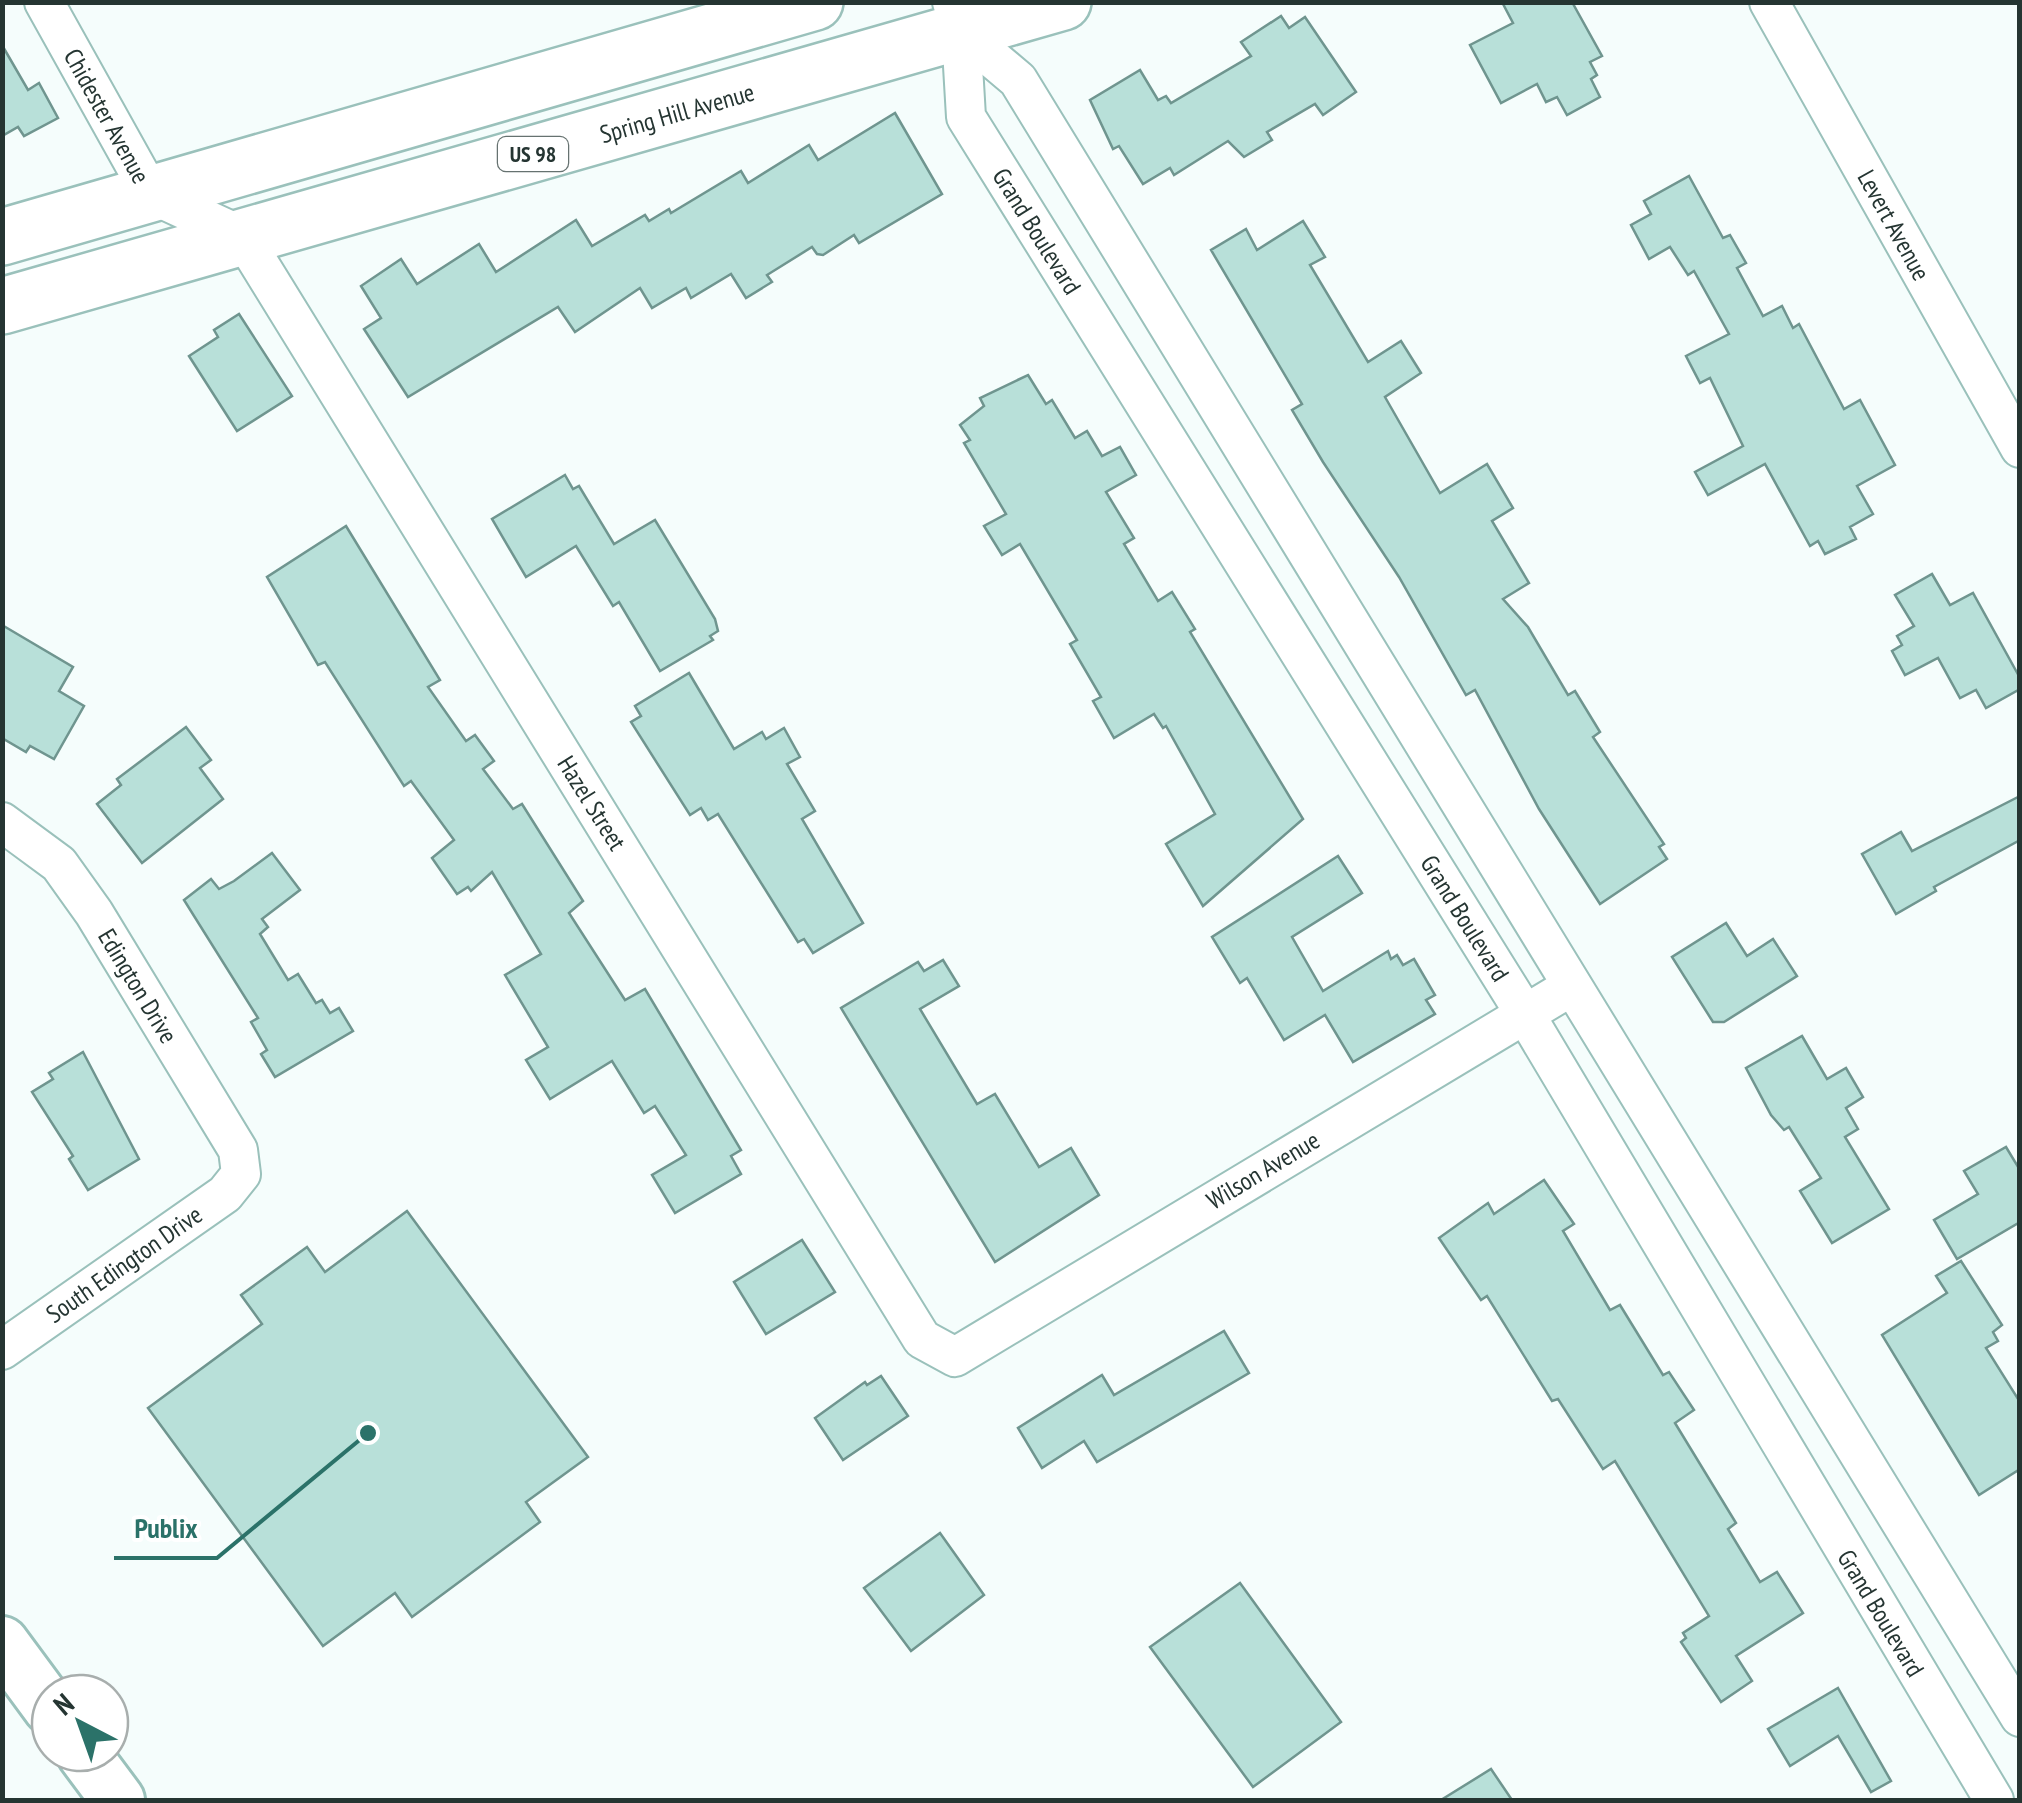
<svg xmlns="http://www.w3.org/2000/svg" width="2022" height="1803" font-family="'PT Sans Narrow',sans-serif">
<rect width="100%" height="100%" fill="#f5fdfc"/>
<!-- building -->
<g fill="#b8e0d9" stroke="#6f958f" stroke-width="2.5">
<polygon points="1502,2 1572,2 1602,56 1590,62 1597,75 1591,79 1600,97 1567,115 1557,97 1546,102 1537,84 1501,103 1470,45 1513,23"/>
<polygon points="1281,16 1289,28 1305,17 1356,92 1323,115 1315,104 1267,132 1272,140 1244,157 1228,141 1174,175 1170,168 1143,184 1119,146 1113,149 1090,100 1140,70 1158,100 1166,96 1171,103 1251,56 1241,42"/>
<polygon points="2,45 28,90 39,83 58,118 24,136 18,127 2,136"/>
<polygon points="895,113 942,194 859,243 854,235 823,255 817,254 812,247 767,275 772,282 746,298 731,274 691,298 686,288 652,308 640,288 575,332 558,307 408,397 364,329 381,318 361,286 401,259 417,284 479,244 496,272 576,220 592,246 645,215 649,221 669,209 671,213 741,171 748,183 809,145 818,160"/>
<polygon points="1689,176 1723,238 1730,235 1746,263 1737,268 1763,316 1782,306 1793,328 1799,324 1844,409 1860,400 1895,465 1857,486 1873,514 1850,527 1856,539 1825,554 1818,541 1810,546 1765,464 1708,495 1695,472 1743,446 1710,378 1700,383 1686,356 1729,334 1694,271 1688,275 1670,247 1649,259 1631,225 1651,214 1644,201"/>
<polygon points="1303,221 1325,257 1310,265 1368,362 1401,341 1421,373 1385,397 1440,493 1487,464 1513,508 1492,521 1529,583 1503,599 1528,627 1568,695 1575,691 1600,732 1593,737 1664,844 1659,847 1667,859 1600,904 1539,809 1475,690 1466,695 1399,577 1323,462 1292,410 1302,404 1211,250 1246,229 1257,250"/>
<polygon points="239,314 292,396 237,431 189,356 218,337 214,330"/>
<polygon points="1028,375 1046,404 1052,400 1075,438 1087,431 1102,456 1120,447 1136,475 1106,492 1134,538 1124,544 1158,601 1172,592 1195,629 1190,632 1303,819 1203,906 1166,844 1215,814 1166,726 1163,728 1154,714 1114,738 1093,701 1101,697 1070,644 1077,640 1020,544 1002,555 984,526 1006,514 964,443 970,440 960,425 984,406 980,398"/>
<polygon points="565,475 573,489 579,486 614,544 655,520 715,619 718,631 710,636 713,640 660,671 619,602 613,606 576,546 526,577 492,519"/>
<polygon points="346,526 440,680 428,687 466,741 475,735 494,761 483,769 513,809 522,804 583,901 569,913 625,1000 645,989 741,1150 731,1156 741,1174 675,1213 652,1175 686,1155 655,1106 644,1113 612,1061 550,1099 526,1060 548,1047 505,975 541,954 492,872 471,891 468,887 457,894 432,858 454,840 411,781 404,786 325,662 318,665 267,577"/>
<polygon points="1932,574 1950,605 1973,593 2020,678 2020,689 1986,708 1976,690 1960,698 1938,658 1905,675 1892,651 1902,645 1897,636 1914,626 1895,595"/>
<polygon points="2,625 73,667 59,691 84,706 54,759 30,746 26,752 2,738"/>
<polygon points="689,673 734,749 762,732 766,739 784,728 800,757 787,764 815,811 802,819 863,923 813,953 804,939 798,942 718,814 708,820 701,808 690,815 631,722 641,716 635,706"/>
<polygon points="186,727 211,760 200,768 223,799 142,863 97,804 121,785 117,779"/>
<polygon points="2020,796 2020,840 1934,887 1936,891 1896,914 1862,854 1901,832 1912,851"/>
<polygon points="272,853 300,890 262,919 268,927 260,934 288,980 298,974 316,1003 322,1000 330,1013 339,1008 353,1031 275,1077 261,1054 267,1050 251,1022 258,1018 184,900 211,879 219,889 234,881"/>
<polygon points="1338,856 1362,893 1292,937 1323,991 1388,951 1391,959 1397,955 1403,965 1414,959 1435,995 1426,1000 1435,1014 1353,1062 1325,1015 1284,1040 1247,978 1240,983 1212,937"/>
<polygon points="1726,923 1747,956 1773,939 1797,976 1724,1022 1713,1022 1672,957"/>
<polygon points="943,960 959,986 920,1009 977,1104 995,1094 1039,1167 1071,1148 1099,1195 995,1262 841,1008 918,962 924,971"/>
<polygon points="1802,1036 1827,1079 1846,1068 1863,1097 1846,1108 1858,1129 1845,1137 1889,1209 1832,1243 1800,1191 1821,1178 1789,1127 1784,1130 1771,1115 1746,1068"/>
<polygon points="83,1052 139,1159 88,1190 69,1159 73,1156 32,1092 53,1079 49,1073"/>
<polygon points="2006,1147 2020,1170 2020,1222 1957,1259 1934,1220 1978,1194 1964,1171"/>
<polygon points="1544,1180 1574,1224 1563,1231 1610,1310 1620,1305 1663,1375 1669,1372 1694,1410 1675,1423 1736,1523 1728,1529 1760,1582 1777,1572 1803,1613 1736,1656 1752,1681 1721,1702 1681,1642 1686,1638 1683,1633 1709,1616 1615,1461 1603,1469 1558,1399 1552,1401 1487,1296 1481,1300 1439,1238 1488,1203 1494,1214"/>
<polygon points="407,1211 588,1457 526,1502 540,1522 412,1617 395,1593 323,1646 148,1408 262,1324 241,1295 307,1247 325,1272"/>
<polygon points="802,1240 835,1292 766,1334 734,1282"/>
<polygon points="1961,1261 2002,1325 1993,1332 1998,1341 1986,1348 2020,1402 2020,1469 1979,1495 1882,1335 1947,1293 1936,1276"/>
<polygon points="1224,1331 1249,1373 1097,1462 1084,1441 1042,1468 1018,1428 1102,1375 1114,1395"/>
<polygon points="881,1376 908,1416 843,1460 815,1418 865,1382 867,1385"/>
<polygon points="940,1533 984,1595 911,1651 864,1588"/>
<polygon points="1240,1583 1341,1722 1253,1787 1150,1647"/>
<polygon points="1838,1688 1891,1781 1871,1792 1838,1736 1790,1766 1768,1729"/>
<polygon points="1491,1769 1512,1800 1441,1800"/>
</g>
<g fill="none" stroke-linecap="round" stroke-linejoin="round">
<defs>
<g id="street">
<polyline points="44,2 151,194 242,236 922,1339 955,1357 1572,986"/>
<polyline points="952,2 961,32 966,117 1525,1014 1994,1800"/>
<polyline points="1769,2 2020,448"/>
<polyline points="961,32 1018,80 2020,1717"/>
<polyline points="2,822 59,864 94,913 238,1150 241,1174 225,1194 2,1350"/>
</g>
<g id="secondary">
<polyline points="2,1643 50,1708"/>
<polyline points="83,1753 118,1800"/>
</g>
<g id="primary">
<polyline points="2,237 815,2"/>
<polyline points="2,306 1063,2"/>
</g>
</defs>
<!-- street casing -->
<use href="#street" stroke="#9ac1bb" stroke-width="42"/>
<!-- secondary casing -->
<use href="#secondary" stroke="#9ac1bb" stroke-width="58"/>
<!-- primary casing -->
<use href="#primary" stroke="#9ac1bb" stroke-width="60"/>
<!-- street -->
<use href="#street" stroke="#fff" stroke-width="38"/>
<!-- secondary -->
<use href="#secondary" stroke="#fff" stroke-width="52"/>
<!-- primary -->
<use href="#primary" stroke="#fff" stroke-width="55"/>
</g>
<g text-anchor="middle" dominant-baseline="central" stroke-width="8" stroke-linejoin="round" paint-order="stroke">
<!-- shield labels -->
<rect fill="#fff" stroke="#667270" stroke-width="2.5" x="498" y="137" width="70" height="34" rx="8"/>
<g font-size="22" font-weight="bold" fill="#253532">
<text x="533" y="154">US 98</text>
</g>
<!-- street labels -->
<g font-size="25" fill="#253532" stroke="#fff">
<text transform="translate(677 113) rotate(-16)">Spring Hill Avenue</text>
<text transform="translate(107 116) rotate(61)">Chidester Avenue</text>
<text transform="translate(1894 225) rotate(61)">Levert Avenue</text>
<text transform="translate(1037 231) rotate(58)">Grand Boulevard</text>
<text transform="translate(592 803) rotate(58)">Hazel Street</text>
<text transform="translate(1465 918) rotate(58)">Grand Boulevard</text>
<text transform="translate(138 986) rotate(59)">Edington Drive</text>
<text transform="translate(1263 1170) rotate(-31)">Wilson Avenue</text>
<text transform="translate(124 1264) rotate(-35)">South Edington Drive</text>
<text transform="translate(1881 1613) rotate(59)">Grand Boulevard</text>
</g>
</g>
<!-- callouts -->
<path fill="none" stroke="#2b7269" stroke-width="4" d="M368 1433L217 1558H114"/>
<circle fill="#2b7269" stroke="#fff" stroke-width="4" cx="368" cy="1433" r="10"/>
<g font-size="28" text-anchor="middle" font-weight="bold" fill="#2b7269" stroke="#fff" stroke-width="8" stroke-linejoin="round" paint-order="stroke">
<text x="166" y="1538">Publix</text>
</g>
<!-- border -->
<rect width="2022" height="1803" fill="none" stroke="#253532" stroke-width="10"/>
<!-- north arrow -->
<g transform="translate(80 1723) rotate(319)"><circle r="48" fill="#ffffff" stroke="#a8aead" stroke-width="2.5"/>
<path d="M0-8L18 38L0 25L-18 38Z" fill="#2b7269"/>
<text y="-15" font-size="28" font-weight="bold" text-anchor="middle" fill="#253532">N</text>
</g>
</svg>
